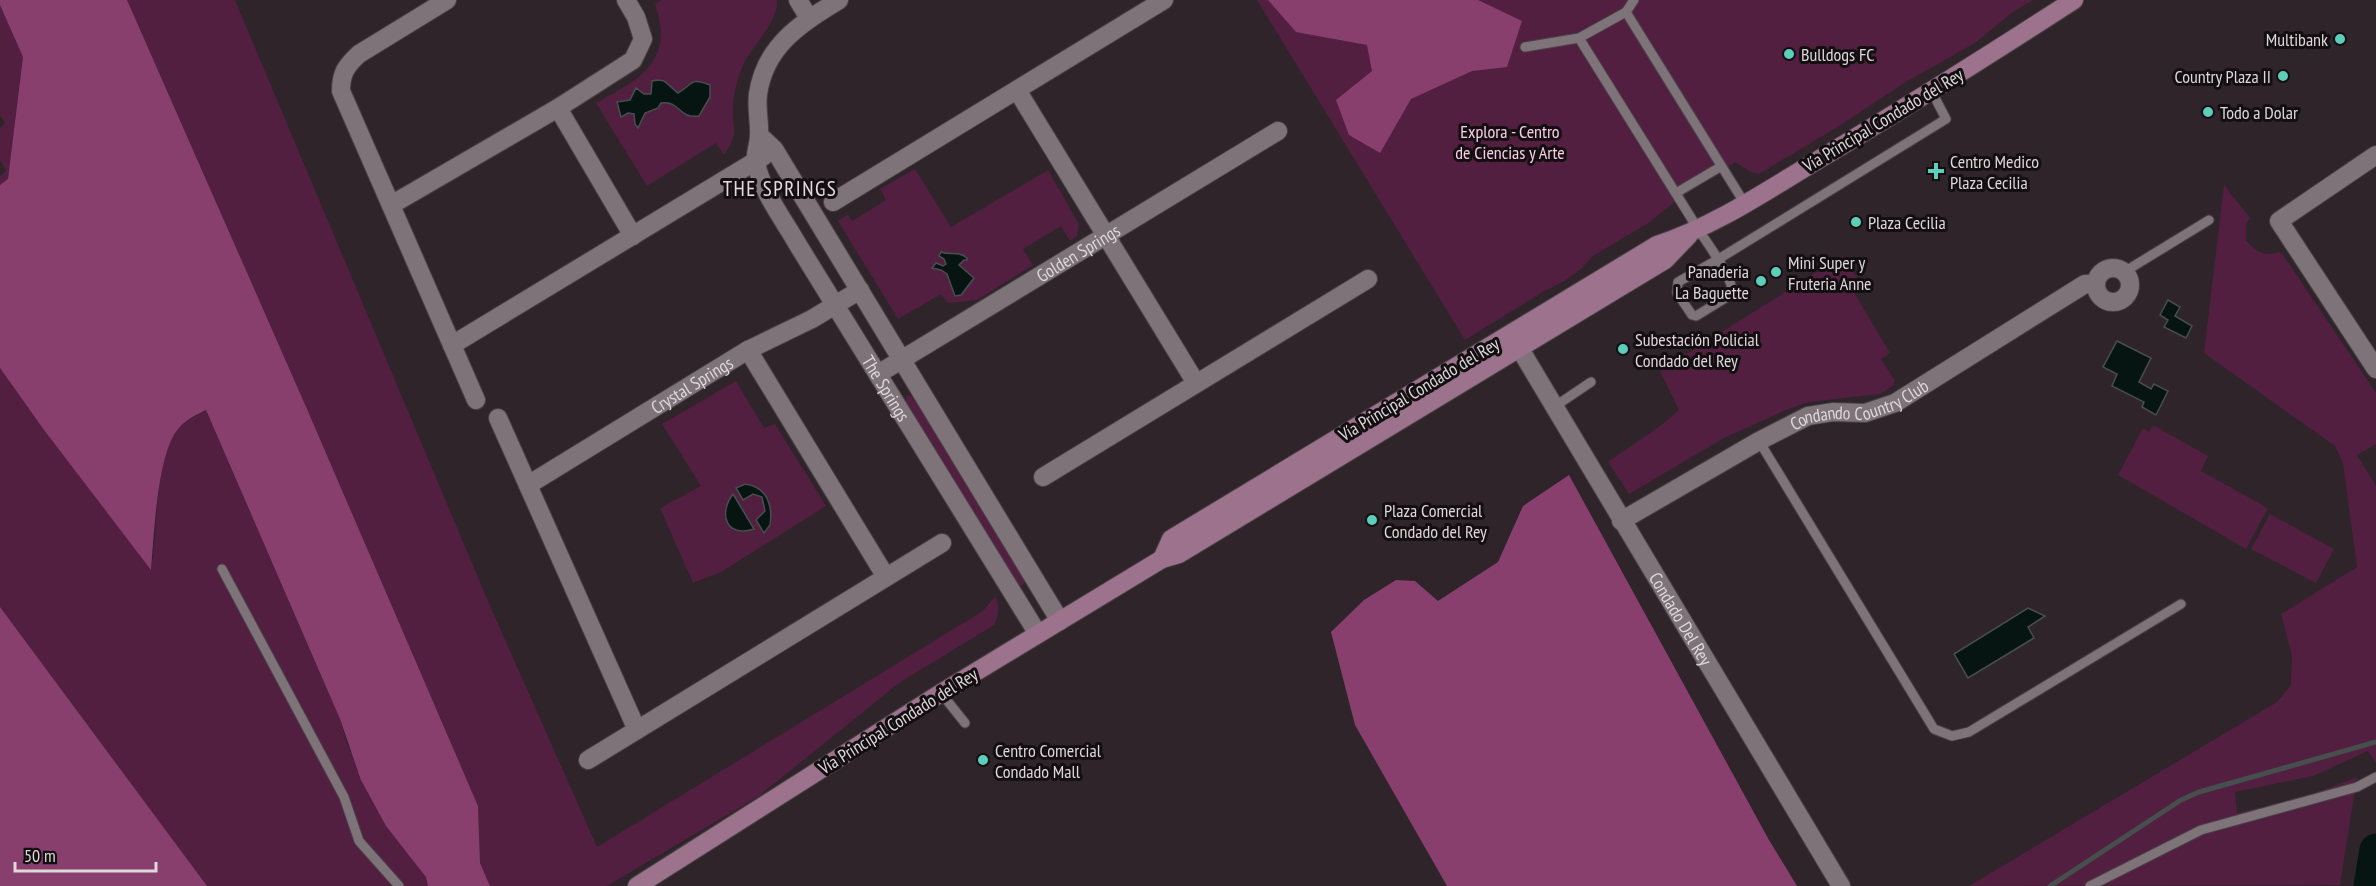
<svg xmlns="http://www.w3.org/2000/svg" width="2376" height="886" font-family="'PT Sans Narrow',sans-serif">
<rect width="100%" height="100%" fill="#2e242a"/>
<!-- green -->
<g fill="#521f40">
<path d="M 127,0 L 235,0 L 490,606 L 597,847 L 983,611 L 995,596 C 1000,606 999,615 994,625 L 899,683 L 759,796 L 607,886 L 490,886 L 480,863 L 478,806 L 307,409 Z"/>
<path d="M 662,0 L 777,0 C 780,19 752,46 743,65 C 738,78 733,93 733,106 C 732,131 740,131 724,155 L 716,143 L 647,186 L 596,103 C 640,79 675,62 655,4 Z"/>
<polygon points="1257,0 2033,0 2013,12 1975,43 1906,82 1836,128 1767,169 1759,174 1751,172 1735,162 1678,199 1650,222 1593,256 1581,269 1566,280 1541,293 1465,340"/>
<polygon points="0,5 23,57 8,180 0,185 0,176 6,171 0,160 0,128 5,123 0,115"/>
<polygon points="915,169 951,227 1048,170 1079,224 1077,236 1070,241 1061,226 1023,249 1033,265 977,300 948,303 941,294 898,319 838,221 848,214 852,221 886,200 880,189"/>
<path d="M 2224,185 L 2250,218 L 2246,224 L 2246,240 C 2256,252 2263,257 2279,252 L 2283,255 L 2376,393 L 2376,444 L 2357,455 L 2376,486 L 2376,763 L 2368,751 L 2313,776 L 2235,792 L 2237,813 L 2308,796 L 2357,777 L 2340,885 L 1969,886 L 2277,702 L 2291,685 L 2292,656 L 2281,614 L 2357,567 L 2343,463 L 2335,446 L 2204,353 Z"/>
<polygon points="1842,256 1859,280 1850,286 1890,353 1881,359 1894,379 1894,385 1880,394 1808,402 1786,410 1724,438 1629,494 1608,462 1660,426 1679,410 1660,371"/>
<path d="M 0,368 L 44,430 L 151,569 C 158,534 154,454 179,428 C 185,420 198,415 206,410 L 340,719 L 348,747 L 426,877 L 428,886 L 207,886 L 0,607 Z"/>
<polygon points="736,381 764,428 775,424 826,506 721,572 693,583 660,508 701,486 662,424"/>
<polygon points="910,395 914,398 1025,581 1024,584 1020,586 1016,585 906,402 906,397"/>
<polygon points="2153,425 2208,456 2201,471 2268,508 2246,549 2118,475 2143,428 2149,432"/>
<polygon points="2270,514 2334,549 2316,583 2251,549"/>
</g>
<!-- forest -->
<g fill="#893f6e">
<path d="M 0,0 L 127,0 L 307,409 L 478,806 L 480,863 L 490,886 L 428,886 L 426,877 L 386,826 L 361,780 L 340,719 L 206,410 C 198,414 185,420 179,428 C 157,451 154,537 151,570 L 44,430 L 0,368 L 0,185 L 8,179 L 23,57 L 0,5 Z"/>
<polygon points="1268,0 1478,0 1522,21 1507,67 1472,71 1411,99 1380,153 1349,135 1336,100 1372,71 1367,45 1296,32"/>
<polygon points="1569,475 1769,840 1797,886 1447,886 1355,725 1331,632 1364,600 1396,580 1415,581 1438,601 1498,562 1523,506"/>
<polygon points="0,607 207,886 0,886"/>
</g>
<!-- water -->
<g fill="#061512" stroke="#474f4e" stroke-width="1.5">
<path d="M 658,80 L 664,81 L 678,93 C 694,84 689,77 710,85 L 710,97 L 699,116 C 678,119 680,100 661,103 L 658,108 L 645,113 L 638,128 L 635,124 L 634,114 L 628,113 L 621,117 L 617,102 L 630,100 L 636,88 L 644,94 L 651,94 L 652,81 Z"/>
<path d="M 941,252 C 950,256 958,250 967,258 L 967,260 L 964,260 L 959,265 L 974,278 L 961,295 L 955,296 L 947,274 L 941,270 L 932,268 L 936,263 L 943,266 L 946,264 L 944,259 L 939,256 Z"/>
<polygon points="2168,300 2180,307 2175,316 2192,326 2186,338 2164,327 2168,320 2160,315"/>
<polygon points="2117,341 2151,358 2139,382 2151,389 2154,384 2168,391 2156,415 2142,407 2144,402 2112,386 2117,374 2103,367"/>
<path d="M 745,484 C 767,487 773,505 770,525 L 764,533 L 756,520 L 765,511 L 762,497 L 753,494 L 743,500 L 736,488 Z"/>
<path d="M 733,494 L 754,529 C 726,538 718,514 733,494 Z"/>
<polygon points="2028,608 2045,616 2028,627 2034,638 1968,678 1954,654"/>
</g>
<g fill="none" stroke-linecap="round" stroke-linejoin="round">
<!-- stream -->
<polyline stroke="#474f4e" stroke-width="5" points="2050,886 2181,800 2199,792 2376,742"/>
<!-- river -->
<polyline stroke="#061512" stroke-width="33" points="2370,886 2376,850"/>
<defs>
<g id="lane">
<polyline points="1626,12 1745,204"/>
<path d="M 1579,38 L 1698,229 C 1707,243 1735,280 1732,294 L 1696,316 L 1692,315 L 1677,293 L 1678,282 L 1717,260 L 1946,119 L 1932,92"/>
<polyline points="1525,47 1579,38 1626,12 1634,0"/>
<polyline points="1676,193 1720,167"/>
<polyline points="2124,272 2209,220"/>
<polyline points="1554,407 1591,382"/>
<polyline points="1759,441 1934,729 1952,736 1969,732 2181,604"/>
<polyline points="222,569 344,797 359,841 399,886"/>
<polyline points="941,693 965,723"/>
<polyline points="2090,886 2201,830 2357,787 2376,777"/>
</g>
<g id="street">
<path d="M 447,0 L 359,54 C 346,66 341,73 341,91 L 476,400"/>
<polyline points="798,0 809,18"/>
<path id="s1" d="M 839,0 C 800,24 765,46 758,94 C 756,109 760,122 759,136 C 759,144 754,155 756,163 C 762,192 784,220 798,245 L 1038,634"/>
<polyline points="1017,90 1196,383"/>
<polyline points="558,108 633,236"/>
<polyline points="759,135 774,149 1060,621"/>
<polyline points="2376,155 2279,221 2376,369"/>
<polyline points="833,202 1164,0"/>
<polyline points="391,205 558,108 633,60 643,39 636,17 626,0"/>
<circle cx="2113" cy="285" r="17"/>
<polyline points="452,345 764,156"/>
<path id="s2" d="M 1520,349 L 1841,886"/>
<polyline points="748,350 886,577"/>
<path id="s3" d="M 878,374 L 1278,131"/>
<polyline points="498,418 637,730"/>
<polyline points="1043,477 1368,279"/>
<path id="s4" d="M 528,485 L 748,350 L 812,319 L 860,290"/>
<path id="s5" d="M 1621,521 L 1759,441 L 1808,416 L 1833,412 L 1865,413 L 1895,403 L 2085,284 L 2096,284"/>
<polyline points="588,760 942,543"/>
</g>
<g id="secondary">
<path d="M 1162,559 L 1171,539 L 1657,245 C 1715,226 1766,191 1818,160 C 1905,108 1989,55 2074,0"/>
<polyline points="637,886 941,693 1162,559 1179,554 1665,260 1689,235"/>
</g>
</defs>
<!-- lane casing -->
<use href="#lane" stroke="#4a4246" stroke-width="11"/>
<!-- street casing -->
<use href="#street" stroke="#4a4246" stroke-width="20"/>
<!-- secondary casing -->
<use href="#secondary" stroke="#4a4246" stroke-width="20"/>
<!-- lane -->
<use href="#lane" stroke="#7f737a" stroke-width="9"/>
<!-- street -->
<use href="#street" stroke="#7f737a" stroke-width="18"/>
<!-- secondary -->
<use href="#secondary" stroke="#9c728c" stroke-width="18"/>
</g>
<!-- markers -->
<g fill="#5cceba" stroke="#130f11" stroke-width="2">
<circle cx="2340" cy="39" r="6"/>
<circle cx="1789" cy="54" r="6"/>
<circle cx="2283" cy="76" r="6"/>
<circle cx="2208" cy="112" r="6"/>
<path d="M1933 162h6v6h6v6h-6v6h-6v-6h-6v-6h6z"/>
<circle cx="1856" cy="222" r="6"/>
<circle cx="1776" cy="272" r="6"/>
<circle cx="1761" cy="281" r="6"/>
<circle cx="1623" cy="349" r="6"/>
<circle cx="1372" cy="520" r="6"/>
<circle cx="983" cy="760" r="6"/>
</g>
<g text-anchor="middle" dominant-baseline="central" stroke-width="6" stroke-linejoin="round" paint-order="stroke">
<!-- poi labels -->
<g font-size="18" fill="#ded7db" stroke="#130f11" text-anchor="start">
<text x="2328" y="39" text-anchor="end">Multibank</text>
<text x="1801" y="54">Bulldogs FC</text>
<text x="2271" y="76" text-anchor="end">Country Plaza II</text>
<text x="2220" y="112">Todo a Dolar</text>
<text x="1950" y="161">Centro Medico<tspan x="1950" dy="21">Plaza Cecilia</tspan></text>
<text x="1868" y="222">Plaza Cecilia</text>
<text x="1788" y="262">Mini Super y<tspan x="1788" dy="21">Fruteria Anne</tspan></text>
<text x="1749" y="271" text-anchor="end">Panaderia<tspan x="1749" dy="21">La Baguette</tspan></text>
<text x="1635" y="339">Subestación Policial<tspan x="1635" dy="21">Condado del Rey</tspan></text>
<text x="1384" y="510">Plaza Comercial<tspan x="1384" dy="21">Condado del Rey</tspan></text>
<text x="995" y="750">Centro Comercial<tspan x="995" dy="21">Condado Mall</tspan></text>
</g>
<!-- street labels -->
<g font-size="18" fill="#ded7db" stroke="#130f11">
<text transform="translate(1883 120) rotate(-31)">Vía Principal Condado del Rey</text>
<text stroke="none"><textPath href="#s3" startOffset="234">Golden Springs</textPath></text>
<text stroke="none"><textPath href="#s4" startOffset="192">Crystal Springs</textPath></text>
<text stroke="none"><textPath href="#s1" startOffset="459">The Springs</textPath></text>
<text transform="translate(1419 389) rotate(-31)">Vía Principal Condado del Rey</text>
<text stroke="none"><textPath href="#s5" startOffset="268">Condando Country Club</textPath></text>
<text stroke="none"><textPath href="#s2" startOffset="314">Condado Del Rey</textPath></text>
<text transform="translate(898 721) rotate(-32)">Vía Principal Condado del Rey</text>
</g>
<!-- park labels -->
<g font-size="18" fill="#f9cde6" stroke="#130f11">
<text x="1510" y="131">Explora - Centro<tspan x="1510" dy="21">de Ciencias y Arte</tspan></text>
</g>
<!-- quarter labels -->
<g font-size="21" letter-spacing="1.5" fill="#e6d8e0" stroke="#130f11">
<text x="780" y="188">THE SPRINGS</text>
</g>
</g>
<!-- scale -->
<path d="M15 862v9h141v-9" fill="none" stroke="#ded7db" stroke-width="3"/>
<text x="24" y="862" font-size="18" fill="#ded7db" stroke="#130f11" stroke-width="4.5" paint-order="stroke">50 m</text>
</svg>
